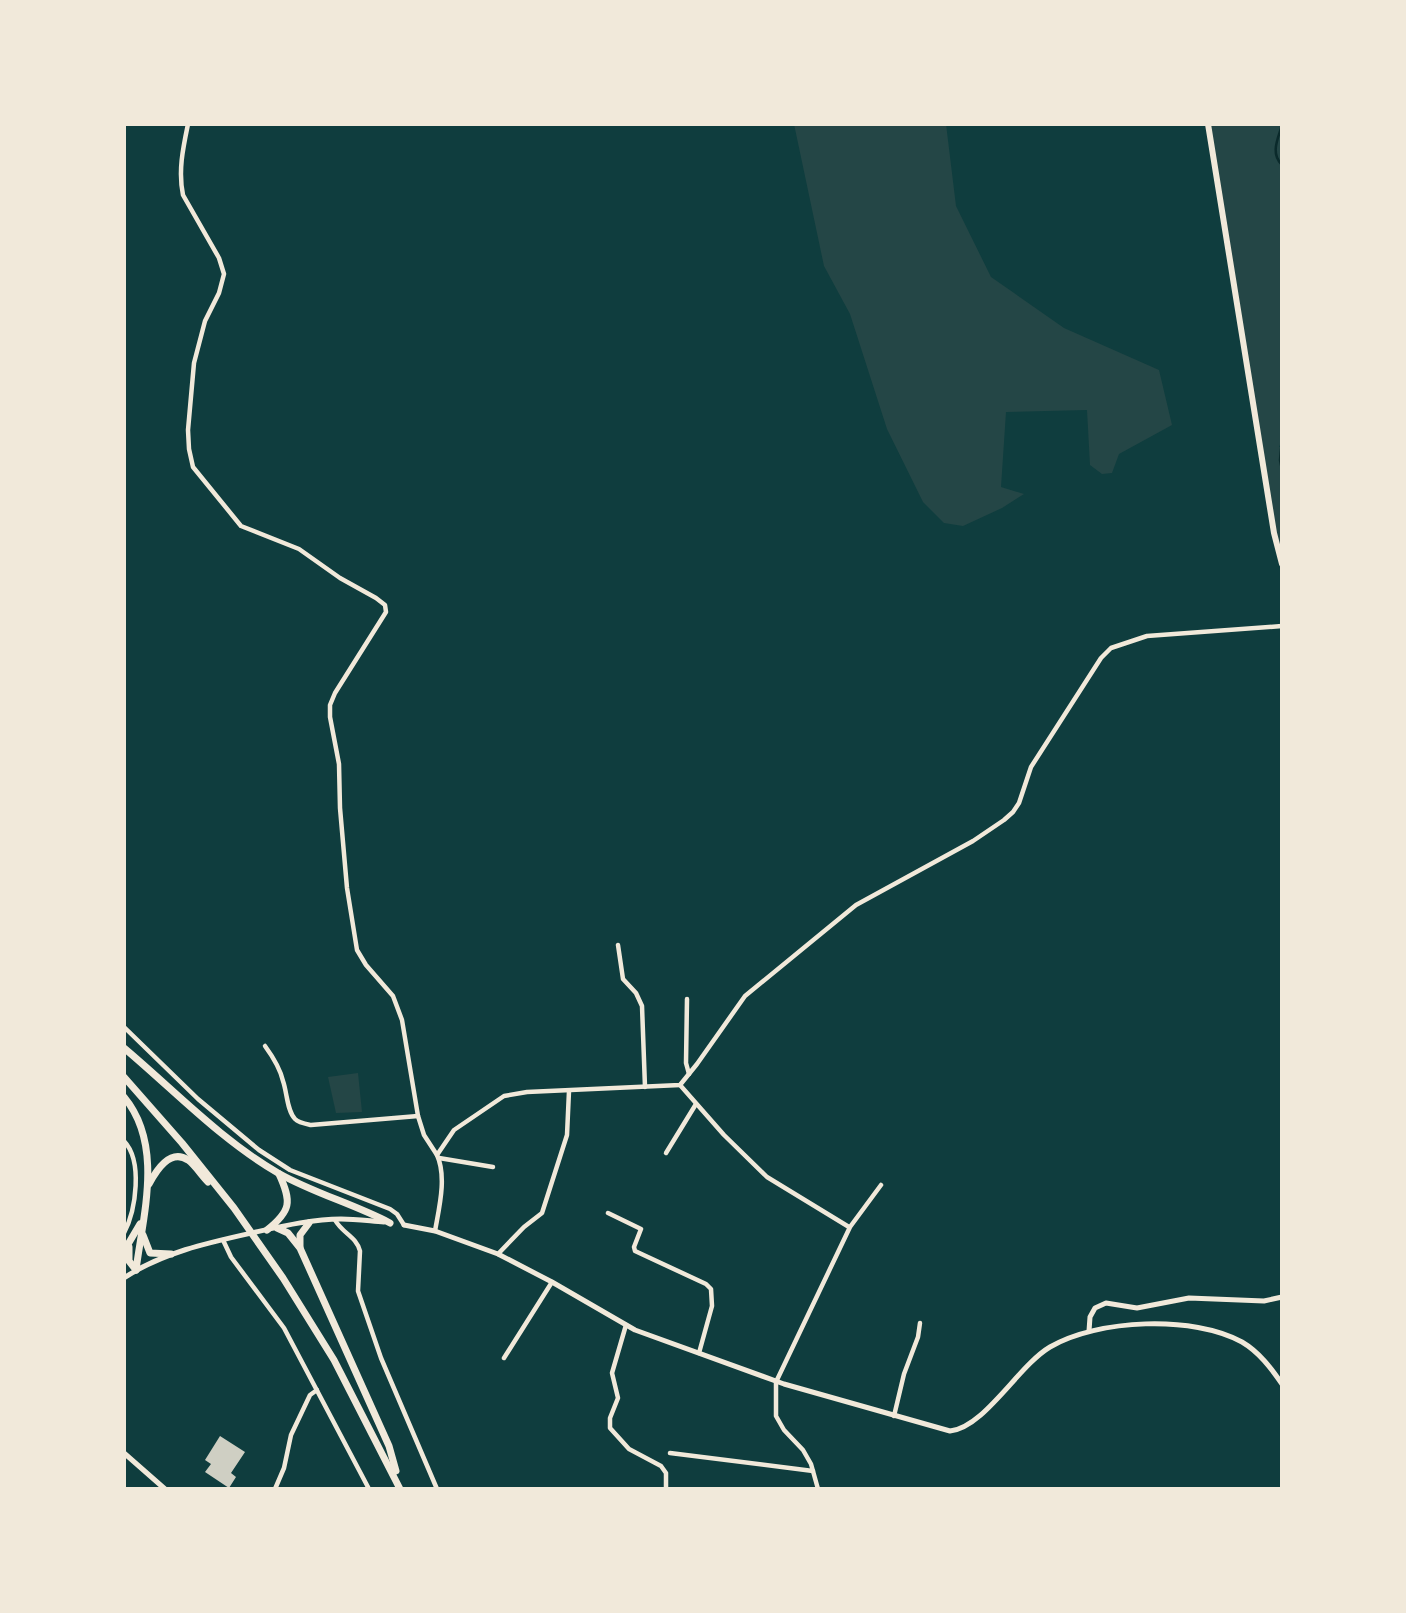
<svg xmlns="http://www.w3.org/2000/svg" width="1406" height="1613" font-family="Mulish,sans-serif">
<rect width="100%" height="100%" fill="#0f3d3e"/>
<!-- green -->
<g fill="#244646">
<polygon points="794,124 946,124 956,206 991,277 1064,328 1159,370 1172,425 1119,454 1112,473 1102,474 1090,465 1087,410 1006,412 1001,487 1024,494 1002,508 963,526 944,523 923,502 887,429 850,314 824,266"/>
<polygon points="1209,124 1282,124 1282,440 1279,447 1282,447 1282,546 1277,546 1240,305"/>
<polygon points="358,1073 362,1112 336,1113 328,1077"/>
</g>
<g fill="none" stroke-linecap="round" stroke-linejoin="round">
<!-- stream -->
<g stroke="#0a2a2b" stroke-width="2.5">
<path d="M 1282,125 C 1278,139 1270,153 1282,165"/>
<polyline points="1282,438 1280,460 1282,470"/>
</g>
</g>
<!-- building -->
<polygon fill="#cfcfc3" points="220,1436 245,1452 231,1473 236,1477 229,1488 205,1472 211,1464 205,1460"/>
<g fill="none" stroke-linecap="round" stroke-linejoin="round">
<!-- minor -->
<g stroke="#f1e9da" stroke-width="4.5">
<path d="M 188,124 C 183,148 178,171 183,195 L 219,258 L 224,274 L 219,293 L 205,321 L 194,363 L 188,430 L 189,449 L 193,467 L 241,526 L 299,549 L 340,578 L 376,598 L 385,605 L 386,612 L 335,693 L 330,705 L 330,717 L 339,764 L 340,808 L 347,888 L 357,950 L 366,965 L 393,996 L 402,1020 L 418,1116 L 424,1135 L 437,1155"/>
<polyline points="618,945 623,979 636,993 642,1006 645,1087"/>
<polyline points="687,999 686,1063 689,1074"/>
<polyline points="124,1027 198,1099 259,1150 290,1170 390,1209 397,1214 404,1225"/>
<path d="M 265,1046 C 273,1057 280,1068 283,1081 C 287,1092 287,1111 295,1119 C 299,1123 306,1124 311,1125 L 418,1116"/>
<polyline points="680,1085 724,1135 767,1177 849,1227"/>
<path d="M 124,1141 C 143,1161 136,1210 124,1233"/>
<polyline points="666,1153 696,1104"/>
<polyline points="439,1158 493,1167"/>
<polyline points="608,1213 641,1229 634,1247 635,1251 706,1284 711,1289 712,1306 699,1353"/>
<path d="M 335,1220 C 343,1234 356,1236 360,1251 L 358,1291 L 381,1358 L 437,1489"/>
<path d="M 435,1231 C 439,1208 447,1177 437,1155 L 454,1130 L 504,1096 L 527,1092 L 680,1085 L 697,1064 L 745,996 L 856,905 L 973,841 L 1004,820 L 1013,812 L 1019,803 L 1031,767 L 1101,658 L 1111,648 L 1147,636 L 1282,626"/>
<polyline points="223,1240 231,1257 284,1328 369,1489"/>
<polyline points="498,1254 524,1227 542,1213 567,1135 569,1091"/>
<polyline points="626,1325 612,1373 618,1398 610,1418 610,1428 629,1449 661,1466 666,1473 666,1489"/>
<polyline points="504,1358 552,1282"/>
<polyline points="894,1416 904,1374 918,1337 920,1323"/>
<polyline points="670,1453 813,1471"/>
<polyline points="275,1489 284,1468 291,1435 310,1395 317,1390"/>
<polyline points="818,1489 811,1464 803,1450 784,1430 776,1416 776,1382 850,1227 881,1185"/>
</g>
<!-- tertiary -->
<g stroke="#f1e9da" stroke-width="5">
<path d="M 404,1225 L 435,1231 L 498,1254 L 552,1282 L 635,1330 L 784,1384 L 950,1431 C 985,1427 1018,1366 1050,1347 C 1098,1319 1193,1315 1242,1342 C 1259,1352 1271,1368 1282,1384"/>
<path d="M 124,1278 C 163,1252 211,1242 256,1232 C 283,1226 313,1219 341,1219 C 355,1219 370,1221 384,1222"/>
<polyline points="1089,1331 1090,1317 1095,1308 1106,1303 1137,1308 1189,1298 1264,1301 1282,1297"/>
<polyline points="124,1453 165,1489"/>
</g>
<!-- secondary -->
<polyline stroke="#f1e9da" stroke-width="6" points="1208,124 1274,533 1282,564"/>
<!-- trunk -->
<g stroke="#f1e9da" stroke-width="7">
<path d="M 124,1048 C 174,1090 221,1140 278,1173 C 313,1193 354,1204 390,1223"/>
<polyline points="124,1077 182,1143 234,1208 283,1278 334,1360 400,1489"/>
<path d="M 124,1097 C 164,1145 143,1215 136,1270"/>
<path d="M 149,1184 C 156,1171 170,1148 188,1160 C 195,1165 202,1176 208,1182"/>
<polyline points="277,1228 288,1233 300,1248 389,1446 396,1471"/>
<path d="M 267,1230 C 291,1211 292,1202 279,1174"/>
<polyline points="143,1235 150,1253 171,1254"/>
<polyline points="129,1247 129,1261 136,1270"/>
<polyline points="300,1247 300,1235 309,1223"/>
<polyline points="124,1251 140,1224"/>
</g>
</g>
<!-- border -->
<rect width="1406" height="1613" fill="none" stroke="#f1e9da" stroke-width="252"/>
</svg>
